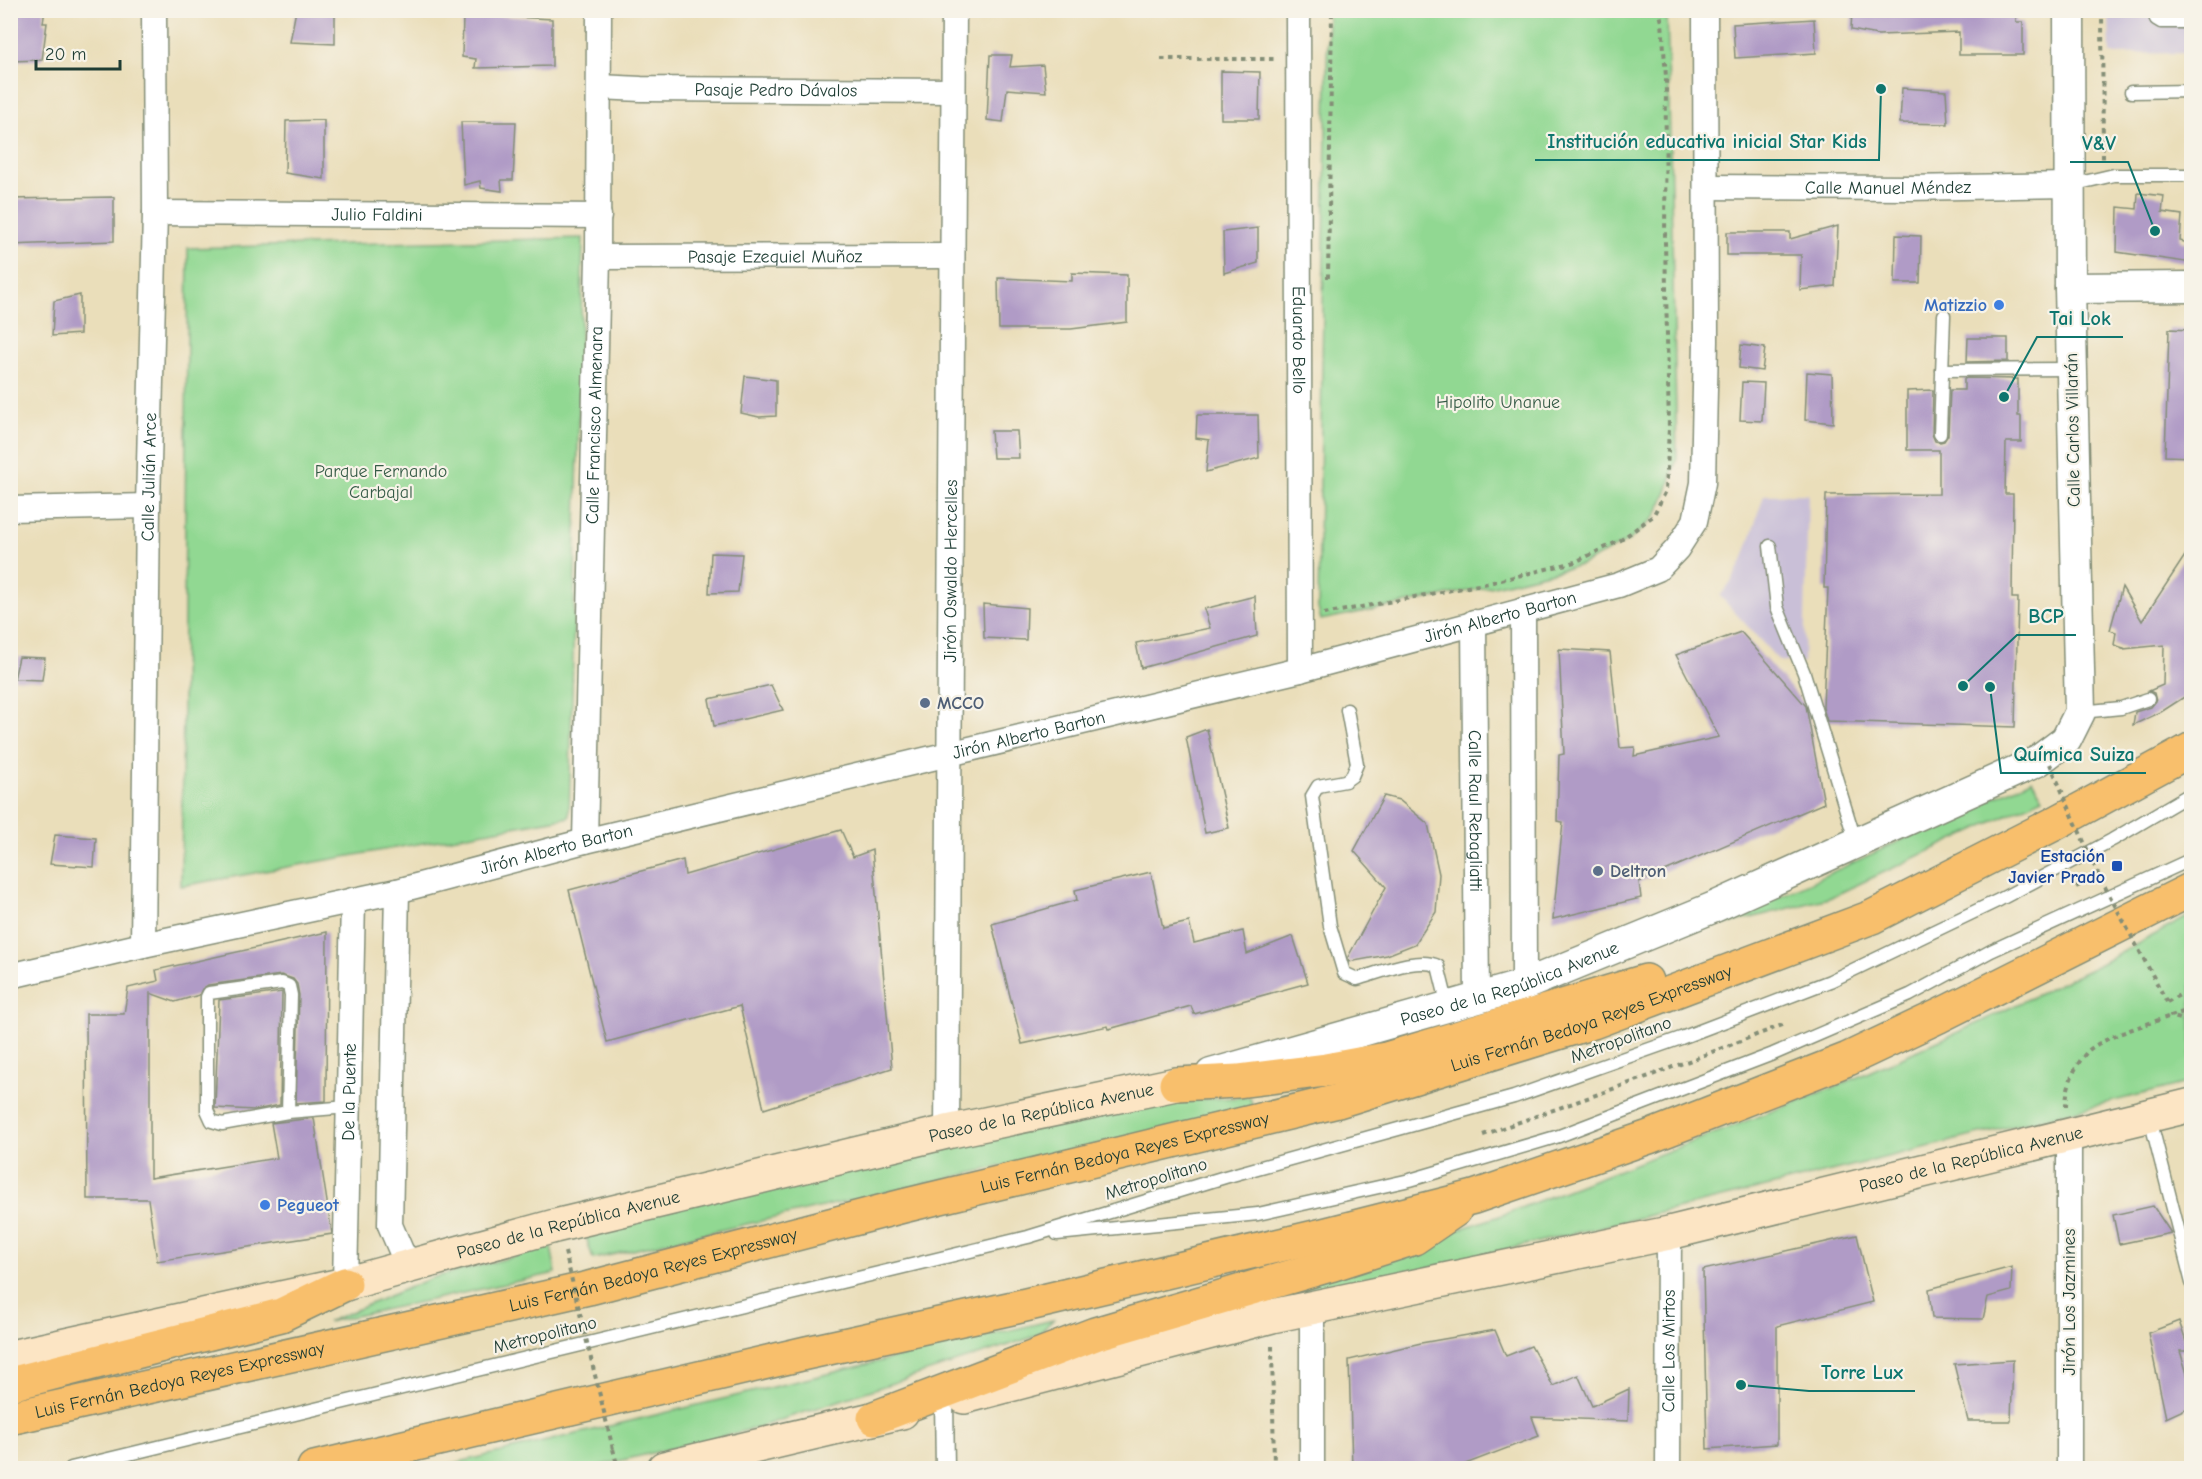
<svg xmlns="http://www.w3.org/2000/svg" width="2202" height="1479" font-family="'Comic Neue',sans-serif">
<rect width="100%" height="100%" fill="#f7f3e8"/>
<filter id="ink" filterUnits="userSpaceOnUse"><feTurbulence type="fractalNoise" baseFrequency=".0167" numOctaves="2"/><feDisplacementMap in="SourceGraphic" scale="12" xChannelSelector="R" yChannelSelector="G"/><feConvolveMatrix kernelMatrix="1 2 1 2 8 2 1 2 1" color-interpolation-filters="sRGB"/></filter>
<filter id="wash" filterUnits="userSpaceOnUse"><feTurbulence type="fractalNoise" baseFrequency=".008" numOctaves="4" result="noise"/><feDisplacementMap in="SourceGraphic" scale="24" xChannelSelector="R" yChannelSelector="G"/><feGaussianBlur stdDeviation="1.35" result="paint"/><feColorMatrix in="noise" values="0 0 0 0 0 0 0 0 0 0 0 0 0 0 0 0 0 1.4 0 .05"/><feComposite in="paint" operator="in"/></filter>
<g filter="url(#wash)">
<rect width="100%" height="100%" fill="#eadeba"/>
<!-- industrial -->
<g fill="#c9bfd7">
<polygon points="2109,11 2191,11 2191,53 2110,54"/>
<polygon points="1808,494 1804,663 1779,661 1720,596 1733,579 1745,555 1764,495"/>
</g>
<!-- green -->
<g fill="#91d892" stroke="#588a63" stroke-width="1.5">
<polygon points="1328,11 1667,11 1677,458 1667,492 1655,517 1630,540 1581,565 1494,586 1321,620 1318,608"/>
<polygon points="583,238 569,817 181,886 188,248"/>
<polygon points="2032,780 2043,798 1829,898 1723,925 1735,917"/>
<polygon points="2191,915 2191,1082 1701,1203 1224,1317 1341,1267 1497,1217 1840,1085 1976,1024 2093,968"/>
<polygon points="1250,1097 1253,1109 593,1259 584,1230 1119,1103"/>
<polygon points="551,1247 556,1273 327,1322 432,1278"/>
<polygon points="1053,1320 1036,1336 756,1428 590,1468 434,1468"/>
</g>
<g id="blocks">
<!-- building -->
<g fill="#b09bc6">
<polygon points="10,10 45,10 43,23 47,23 42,60 10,61"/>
<polygon points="296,10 335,10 335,44 290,42"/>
<polygon points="1852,10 2016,10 2016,22 2023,22 2023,55 1959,55 1959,32 1878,35 1851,30"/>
<polygon points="463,14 552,19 552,66 475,68 476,59 462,57"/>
<polygon points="1814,19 1816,53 1735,58 1733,24"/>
<polygon points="990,55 1012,55 1010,67 1043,65 1046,92 1007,89 1003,122 987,120"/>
<polygon points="1221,71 1260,72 1259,119 1221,119"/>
<polygon points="1902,88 1946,91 1948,124 1900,123"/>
<polygon points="324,120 324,179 285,173 286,121"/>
<polygon points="461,122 516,122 513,180 501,180 502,191 481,188 480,181 464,185"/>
<polygon points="2138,193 2164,196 2162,212 2182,215 2180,241 2192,244 2192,263 2117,252 2118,207 2137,209"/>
<polygon points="114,197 114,241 10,245 10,199"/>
<polygon points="1838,226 1835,286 1800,290 1801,255 1727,255 1727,232 1790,232 1790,239"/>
<polygon points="1258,228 1258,263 1224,273 1223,232"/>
<polygon points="1896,235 1921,236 1920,283 1895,283"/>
<polygon points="1072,273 1127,275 1127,322 1071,329 999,329 998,278 1072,281"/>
<polygon points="80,295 80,334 52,336 54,301"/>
<polygon points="2169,329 2192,330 2192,457 2165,456"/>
<polygon points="1968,338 2008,338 2008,361 1967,362"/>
<polygon points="1741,345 1765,348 1762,371 1739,368"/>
<polygon points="1807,372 1832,374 1833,423 1805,420"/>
<polygon points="745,376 776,380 776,416 759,417 741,413"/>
<polygon points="1967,378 2018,379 2018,416 2021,416 2021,442 2006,442 2005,494 2013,494 2012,598 2018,598 2015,727 1827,721 1823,708 1828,588 1824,588 1826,495 1939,494 1939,450 1907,450 1907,391 1933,390 1932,434 1935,441 1940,442 1944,441 1948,435 1950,390 1964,390 1964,379"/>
<polygon points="1742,382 1764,383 1762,421 1740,420"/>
<polygon points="1197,415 1258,415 1259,458 1206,472 1209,440 1196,438"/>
<polygon points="991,431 1017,431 1019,458 993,458"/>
<polygon points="2192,545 2192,692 2161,712 2133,725 2135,712 2151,707 2156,701 2154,693 2149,691 2163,685 2164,645 2123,649 2124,648 2114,645 2116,632 2110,630 2122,587 2142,621"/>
<polygon points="711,553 742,554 738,592 709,593"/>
<polygon points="1255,596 1257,636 1141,668 1136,643 1210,628 1204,609"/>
<polygon points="983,604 1027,608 1026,640 984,638"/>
<polygon points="1741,632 1806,706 1824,803 1639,882 1641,898 1553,919 1563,822 1557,821 1559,755 1564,754 1559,649 1610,652 1620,748 1635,747 1634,756 1719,737 1676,655"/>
<polygon points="19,657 45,658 42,680 14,679"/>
<polygon points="771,685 783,710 714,726 709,699"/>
<polygon points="1207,729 1229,828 1205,833 1186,737"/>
<polygon points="1384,796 1399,800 1428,824 1439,874 1436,912 1415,944 1387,955 1349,962 1348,957 1386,887 1354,851"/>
<polygon points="841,830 853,857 872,850 892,1068 764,1109 740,1006 607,1042 569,890 683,860 685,875"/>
<polygon points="55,835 96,838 94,867 50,864"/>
<polygon points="1151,872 1163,928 1189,922 1194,943 1243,931 1247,954 1293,936 1308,983 1194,1014 1191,1006 1109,1029 1108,1026 1022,1044 992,924 1077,900 1075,890"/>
<polygon points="327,932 326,1101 296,1103 299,995 297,984 293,979 281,975 208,985 202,989 199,995 175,1002 150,993 150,1178 277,1158 271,1123 314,1118 332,1234 157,1261 148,1199 87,1199 86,1014 124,1014 128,988 158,981 156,970"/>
<polygon points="282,992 280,1105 255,1110 215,1108 219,1000"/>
<polygon points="2153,1206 2171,1233 2119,1244 2113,1215"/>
<polygon points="1857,1235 1873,1302 1777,1326 1777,1444 1707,1449 1703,1270"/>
<polygon points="2012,1267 2011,1291 1988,1297 1983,1319 1932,1318 1929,1289"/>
<polygon points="2179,1321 2189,1351 2180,1351 2192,1390 2192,1406 2166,1418 2148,1333"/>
<polygon points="1495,1330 1506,1356 1531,1346 1553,1386 1578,1375 1592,1406 1629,1389 1628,1421 1532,1417 1539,1436 1455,1468 1352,1468 1349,1360 1421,1343"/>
<polygon points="2013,1360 2011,1421 1968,1421 1954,1364"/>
</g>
</g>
</g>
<g filter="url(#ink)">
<use href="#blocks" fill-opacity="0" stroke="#848e77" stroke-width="1.5"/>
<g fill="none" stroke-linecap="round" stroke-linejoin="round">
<defs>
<g id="service">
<polyline points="2153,10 2156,19 2161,22 2192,22"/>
<polyline points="2131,92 2192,91"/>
<polyline points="2071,185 2114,175 2192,175"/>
<polyline points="1942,370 2072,369"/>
<polyline points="1940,434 1944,315"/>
<polyline points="1770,546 1777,607 1804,673 1856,843"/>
<path d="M 1347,710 L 1357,764 L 1352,776 L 1345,781 L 1318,786 L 1312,796 L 1330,926 L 1344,973 L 1357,979 C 1379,973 1418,956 1438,966 L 1448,1006"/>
<polyline points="2081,712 2121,708 2148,699"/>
<polyline points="288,1112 291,995 289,986 282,983 209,993 207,997 207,1110 212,1121 222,1124 288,1112 348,1107"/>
<polyline points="2149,1115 2192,1283"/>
<polyline points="1057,1234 1258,1214 1410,1180 1559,1136 1773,1054 1910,995 1991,951 2192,859"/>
<polyline points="71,1468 1028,1237 1225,1177 1514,1097 1681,1038 1830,981 1999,900 2112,840 2192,793"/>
</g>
<polyline id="pedestrian" points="944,1402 945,1468"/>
<g id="minor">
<path id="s1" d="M 1298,10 L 1300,670"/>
<path id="s2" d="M 599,87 L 641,89 L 953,91"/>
<path id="s3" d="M 1706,187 L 1909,188 L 2069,185"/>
<path id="s4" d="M 155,213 L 599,216"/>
<path id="s5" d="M 598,257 L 952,256"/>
<polyline points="10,509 148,506"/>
<polyline points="1523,610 1524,985"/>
<path id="s6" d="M 1474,622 L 1477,999"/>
<path id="s7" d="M 585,841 L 598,257 L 599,10"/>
<polyline points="397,891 390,1225 402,1253 415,1265"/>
<path id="s8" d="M 143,945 L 148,506 L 155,213 L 154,10"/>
<path id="s9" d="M 10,976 L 143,945 L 397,891 L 585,841 L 1300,670 L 1619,585 L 1658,569 L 1677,549 L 1695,521 L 1703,483 L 1706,341 L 1705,10"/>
<path id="s10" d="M 947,1132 L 954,10"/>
<polyline points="2069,1135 2069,1468"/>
<path id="s11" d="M 345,1284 L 353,900"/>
<polyline points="1312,1468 1312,1308"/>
<path id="s12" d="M 1668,1468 L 1669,1233"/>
</g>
<g id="tertiary">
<polyline points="2070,288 2192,287"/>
<path id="s13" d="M 1211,1074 L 1524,985 L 1712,908 L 2038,761 L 2066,740 L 2080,712 L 2070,288 L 2069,10"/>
</g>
<g id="secondary">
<path id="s14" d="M 10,1357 L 345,1284 L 555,1226 L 947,1132 L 1176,1084"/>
<path id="s15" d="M 964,1397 L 1272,1316 L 1669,1233 L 2192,1105"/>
<polyline points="664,1468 902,1412"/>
</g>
<g id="motorway">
<polyline points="1176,1084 1238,1081 1326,1070 1386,1059 1646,981"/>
<polyline points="10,1384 281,1315 345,1284"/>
<path id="s16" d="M 10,1418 L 589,1288 L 903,1206 L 1338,1101 L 1593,1022 L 1872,917 L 2054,824 L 2192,749"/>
<polyline points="874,1418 1095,1334 1330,1265 1414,1238 1455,1210"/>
<polyline points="314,1468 806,1353 1017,1307 1323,1235 1474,1197 1649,1137 1848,1059 1939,1016 2192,889"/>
</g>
</defs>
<!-- service casing -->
<use href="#service" stroke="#848e77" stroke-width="15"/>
<!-- pedestrian casing -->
<use href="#pedestrian" stroke="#848e77" stroke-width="21"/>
<!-- minor casing -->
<use href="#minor" stroke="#848e77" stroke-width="27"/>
<!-- tertiary casing -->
<use href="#tertiary" stroke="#848e77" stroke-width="33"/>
<!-- secondary casing -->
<use href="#secondary" stroke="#848e77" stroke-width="36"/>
<!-- motorway casing -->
<use href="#motorway" stroke="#848e77" stroke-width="36"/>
<!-- path -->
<g stroke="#848e77" stroke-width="4" stroke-dasharray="4.5 4.5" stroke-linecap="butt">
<polyline points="2102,10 2103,159"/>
<polyline points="1161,59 1274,59"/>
<polyline points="1328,278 1332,10"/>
<polyline points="1324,614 1489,583 1575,562 1621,540 1653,516 1666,491 1669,428 1665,242 1666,77 1662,22 1659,10"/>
<polyline points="2076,887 2098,874"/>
<polyline points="2167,1002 2192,988"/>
<polyline points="2192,1009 2171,1016 2192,1023"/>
<path d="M 2066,1107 C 2066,1086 2074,1066 2088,1051 C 2101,1038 2153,1022 2171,1016"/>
<polyline points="1483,1135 1652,1075 1785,1024"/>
<polyline points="1272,1346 1274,1468"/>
<polyline points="613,1449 618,1468"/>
</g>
<!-- service -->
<use href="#service" stroke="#fff" stroke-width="12"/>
<!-- pedestrian -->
<use href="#pedestrian" stroke="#fff" stroke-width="18"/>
<!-- minor -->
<use href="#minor" stroke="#fff" stroke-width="24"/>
<!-- tertiary -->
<use href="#tertiary" stroke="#fff" stroke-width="30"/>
<!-- secondary -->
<use href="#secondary" stroke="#fce5c4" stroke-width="33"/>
<!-- motorway -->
<use href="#motorway" stroke="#f8bf6c" stroke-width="33"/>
<!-- path-bridge -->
<g stroke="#848e77" stroke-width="4" stroke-dasharray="4.5 4.5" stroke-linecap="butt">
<polyline points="2050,764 2098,874 2167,1002"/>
<polyline points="565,1252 613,1449"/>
</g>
</g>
</g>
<!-- markers -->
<g fill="#3f7fe0" stroke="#f7f3e8" stroke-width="2">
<circle cx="1999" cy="305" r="6"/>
<circle cx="265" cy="1205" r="6"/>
</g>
<g fill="#5c6f8a" stroke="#f7f3e8" stroke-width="2">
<circle cx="925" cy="703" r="6"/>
<circle cx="1598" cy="871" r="6"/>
</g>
<rect fill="#1a4fb4" stroke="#f7f3e8" stroke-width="2" x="2111" y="860" width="12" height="12" rx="3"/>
<g text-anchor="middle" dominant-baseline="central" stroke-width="4.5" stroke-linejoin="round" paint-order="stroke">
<!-- street labels -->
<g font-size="18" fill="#1f3d34" stroke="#f7f3e8">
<text stroke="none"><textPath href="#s2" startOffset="177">Pasaje Pedro Dávalos</textPath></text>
<text stroke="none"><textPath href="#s3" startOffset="182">Calle Manuel Méndez</textPath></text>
<text stroke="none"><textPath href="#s4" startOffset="222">Julio Faldini</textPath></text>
<text stroke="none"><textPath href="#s5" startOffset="177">Pasaje Ezequiel Muñoz</textPath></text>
<text stroke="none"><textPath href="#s1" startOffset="330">Eduardo Bello</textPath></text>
<text stroke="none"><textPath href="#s7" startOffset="416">Calle Francisco Almenara</textPath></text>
<text transform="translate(2073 430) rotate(-91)">Calle Carlos Villarán</text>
<text stroke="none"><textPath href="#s8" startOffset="468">Calle Julián Arce</textPath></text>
<text stroke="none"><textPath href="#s10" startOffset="561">Jirón Oswaldo Hercelles</textPath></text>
<text stroke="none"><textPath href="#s9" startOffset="1533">Jirón Alberto Barton</textPath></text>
<text stroke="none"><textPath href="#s9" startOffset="1047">Jirón Alberto Barton</textPath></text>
<text stroke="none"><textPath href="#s6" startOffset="189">Calle Raul Rebagliatti</textPath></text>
<text stroke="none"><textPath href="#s9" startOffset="561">Jirón Alberto Barton</textPath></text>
<text stroke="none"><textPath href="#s13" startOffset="312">Paseo de la República Avenue</textPath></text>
<text stroke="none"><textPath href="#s16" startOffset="1632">Luis Fernán Bedoya Reyes Expressway</textPath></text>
<text transform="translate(1621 1040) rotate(-20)">Metropolitano</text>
<text stroke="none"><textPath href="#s11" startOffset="192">De la Puente</textPath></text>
<text stroke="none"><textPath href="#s14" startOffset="1060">Paseo de la República Avenue</textPath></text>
<text stroke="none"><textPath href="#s16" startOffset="1146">Luis Fernán Bedoya Reyes Expressway</textPath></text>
<text stroke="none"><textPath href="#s15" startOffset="1035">Paseo de la República Avenue</textPath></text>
<text transform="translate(1156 1179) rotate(-17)">Metropolitano</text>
<text stroke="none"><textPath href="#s14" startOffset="574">Paseo de la República Avenue</textPath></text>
<text stroke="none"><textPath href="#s16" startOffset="660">Luis Fernán Bedoya Reyes Expressway</textPath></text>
<text transform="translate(2069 1302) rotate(-90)">Jirón Los Jazmines</text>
<text transform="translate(545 1335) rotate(-14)">Metropolitano</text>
<text stroke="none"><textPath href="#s12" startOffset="117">Calle Los Mirtos</textPath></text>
<text stroke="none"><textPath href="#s16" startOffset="174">Luis Fernán Bedoya Reyes Expressway</textPath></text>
</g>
<!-- shop labels -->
<g font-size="18" font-weight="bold" fill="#366cbe" stroke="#f7f3e8" text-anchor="end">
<text x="1987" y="305">Matizzio</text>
<text x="277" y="1205" text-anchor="start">Pegueot</text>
</g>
<!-- park labels -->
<g font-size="18" fill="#365c47" stroke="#f7f3e8">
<text x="1498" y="402">Hipolito Unanue</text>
<text x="381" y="471">Parque Fernando<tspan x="381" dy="21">Carbajal</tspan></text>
</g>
<!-- service labels -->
<g font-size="18" font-weight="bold" fill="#4e5e75" stroke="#f7f3e8" text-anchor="start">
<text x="937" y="703">MCCO</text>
<text x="1610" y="871">Deltron</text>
</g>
<!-- transit labels -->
<g font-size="18" font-weight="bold" fill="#164399" stroke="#f7f3e8" text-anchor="end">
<text x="2105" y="856">Estación<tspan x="2105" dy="21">Javier Prado</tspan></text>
</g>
</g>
<!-- callouts -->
<path fill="none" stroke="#0f766e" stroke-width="2" d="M1881 89L1879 160H1535M2155 231L2128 162H2070M2004 397L2037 337H2123M1963 686L2017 635H2076M1990 687L2001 773H2146M1741 1385L1809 1391H1915"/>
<g fill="#0f766e" stroke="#f7f3e8" stroke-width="2">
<circle cx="1881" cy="89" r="6"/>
<circle cx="2155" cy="231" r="6"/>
<circle cx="2004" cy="397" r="6"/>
<circle cx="1963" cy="686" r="6"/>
<circle cx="1990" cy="687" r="6"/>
<circle cx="1741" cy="1385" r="6"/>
</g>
<g font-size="20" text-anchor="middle" font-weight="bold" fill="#0f766e" stroke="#f7f3e8" stroke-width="4.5" stroke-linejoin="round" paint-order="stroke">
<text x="1707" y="148">Institución educativa inicial Star Kids</text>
<text x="2099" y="150">V&amp;V</text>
<text x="2080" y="325">Tai Lok</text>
<text x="2046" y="623">BCP</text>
<text x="2074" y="761">Química Suiza</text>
<text x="1862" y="1379">Torre Lux</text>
</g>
<!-- margin -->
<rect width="2202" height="1479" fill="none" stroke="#f7f3e8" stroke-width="36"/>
<!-- scale -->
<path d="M36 60v9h84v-9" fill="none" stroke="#1f3d34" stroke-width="3"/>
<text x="45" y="60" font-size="18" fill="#1f3d34" stroke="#f7f3e8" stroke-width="4.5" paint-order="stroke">20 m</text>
</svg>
